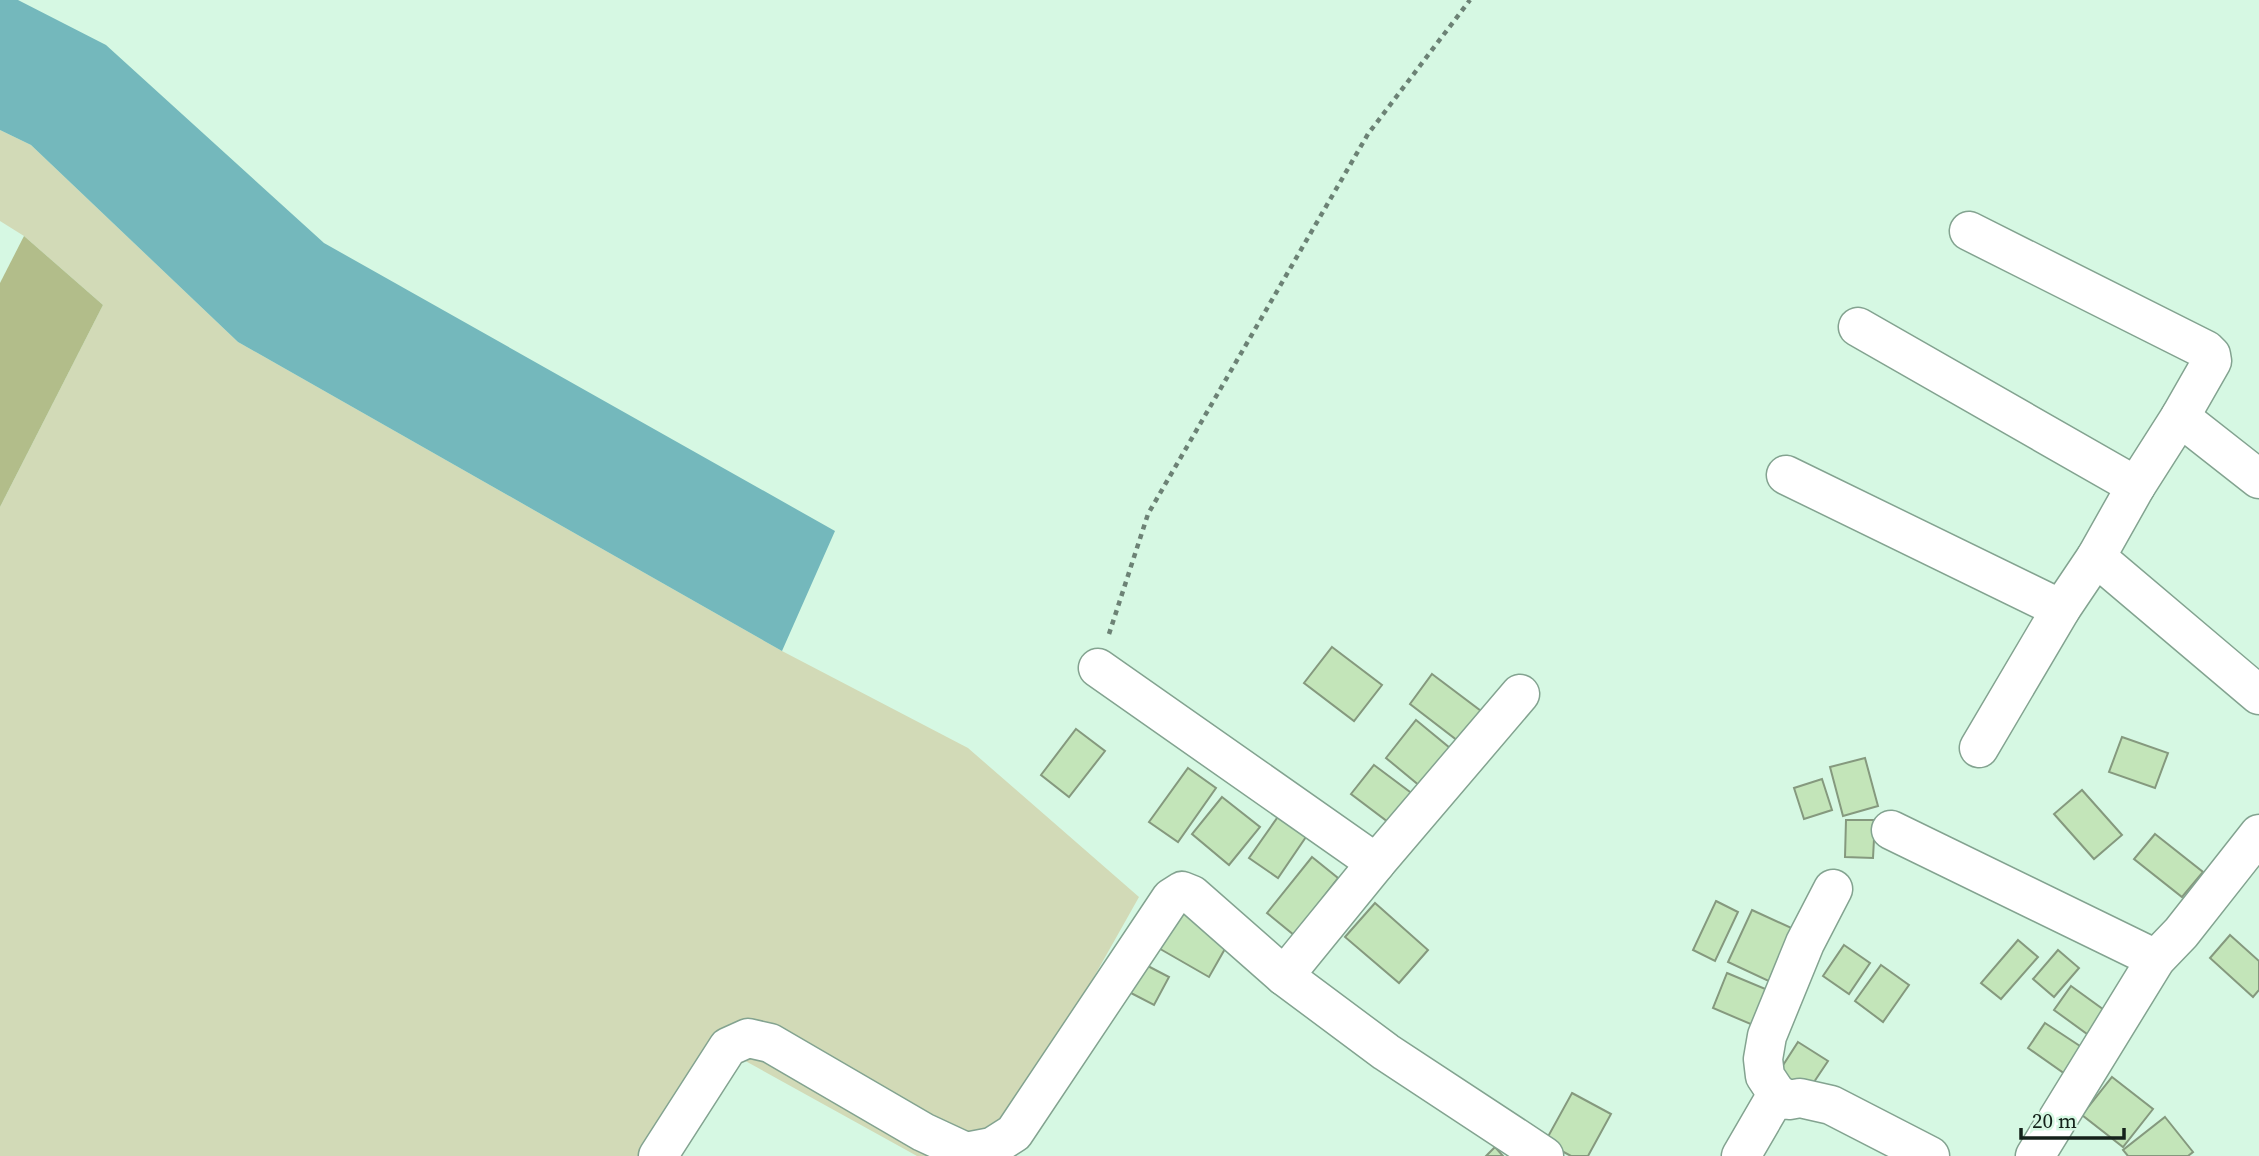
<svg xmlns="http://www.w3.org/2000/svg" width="2259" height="1156" font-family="'Source Serif 4',serif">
<rect width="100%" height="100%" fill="#d6f8e3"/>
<!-- green -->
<polygon fill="#d2dab7" points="0,130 31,145 238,342 782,651 968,748 1139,897 993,1156 917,1156 740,1058 679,1156 0,1156 0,507 103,305 24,236 0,221"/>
<!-- forest -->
<polygon fill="#b2bd8a" points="24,236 103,305 0,507 0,283"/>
<!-- water -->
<polygon fill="#74b8bc" points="0,0 18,0 106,45 324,243 835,531 782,651 238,342 31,145 0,130"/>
<!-- building -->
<g fill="#c3e5b9" stroke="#85997e" stroke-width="2">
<polygon points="1332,647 1382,685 1354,721 1304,683"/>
<polygon points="1432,674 1485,714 1462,744 1410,704"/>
<polygon points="1416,720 1456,753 1426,791 1386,758"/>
<polygon points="1076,729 1105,751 1069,797 1041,775"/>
<polygon points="2122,737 2168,753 2155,788 2109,772"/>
<polygon points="1865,758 1878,806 1843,816 1830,767"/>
<polygon points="1374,765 1418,798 1396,828 1351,794"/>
<polygon points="1188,768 1216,788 1178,842 1149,822"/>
<polygon points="1822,779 1832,810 1804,819 1794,788"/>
<polygon points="2082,790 2122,835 2094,859 2054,814"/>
<polygon points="1222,797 1260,827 1229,865 1192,834"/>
<polygon points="1282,811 1310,831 1278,878 1249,858"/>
<polygon points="1846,820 1875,820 1873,858 1845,857"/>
<polygon points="2155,834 2203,872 2182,897 2134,859"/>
<polygon points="1312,857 1338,878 1294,935 1267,913"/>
<polygon points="1716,901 1738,912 1715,961 1693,950"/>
<polygon points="1375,903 1428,950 1399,983 1345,937"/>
<polygon points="1176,909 1230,940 1209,977 1155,946"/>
<polygon points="1752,910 1798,931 1775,984 1728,962"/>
<polygon points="2230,935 2259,961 2259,990 2253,997 2210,958"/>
<polygon points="2018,940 2038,957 2001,999 1981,983"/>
<polygon points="1844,945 1870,963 1849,994 1823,976"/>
<polygon points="2058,950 2079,968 2054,997 2033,979"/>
<polygon points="1144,964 1169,977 1154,1005 1129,992"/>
<polygon points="1881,965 1909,985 1883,1022 1855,1001"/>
<polygon points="1727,973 1775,993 1760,1028 1713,1008"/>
<polygon points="2071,986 2111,1015 2094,1039 2054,1010"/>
<polygon points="2045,1023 2086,1050 2068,1076 2028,1048"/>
<polygon points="1798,1042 1828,1061 1808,1091 1778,1073"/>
<polygon points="2112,1077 2153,1109 2123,1147 2082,1115"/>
<polygon points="1572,1093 1611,1114 1588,1156 1571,1156 1545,1142"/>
<polygon points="2165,1117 2193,1152 2188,1156 2128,1156 2123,1150"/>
<polygon points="1495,1147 1503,1156 1486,1156"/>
</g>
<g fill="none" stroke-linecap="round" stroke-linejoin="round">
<defs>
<g id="minor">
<polyline points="1969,231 2206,350 2211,355 2212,361 2180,417 2136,486 2096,557 2061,609 1979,748"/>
<polyline points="1858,327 2136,486"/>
<polyline points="2180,417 2259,479"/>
<polyline points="1786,475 2061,609"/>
<polyline points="2096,557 2259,695"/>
<polyline points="1098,668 1376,863"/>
<polyline points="1891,830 2156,959"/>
<polyline points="1284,976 1376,863 1520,694"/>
<polyline points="1777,1094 1765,1076 1763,1059 1767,1036 1805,943 1833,889"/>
<polyline points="658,1156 728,1047 748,1038 770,1043 923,1132 966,1152 992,1147 1014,1133 1171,898 1182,891 1192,895 1284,976 1386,1052 1544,1156"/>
<polyline points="1741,1156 1777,1094 1789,1100 1800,1098 1831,1105 1930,1156"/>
<polyline points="2035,1156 2156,959 2181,933 2259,834"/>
</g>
</defs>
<!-- minor casing -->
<use href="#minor" stroke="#83a390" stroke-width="41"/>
<!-- path -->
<polyline stroke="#6c8275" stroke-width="4.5" stroke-dasharray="5 5" stroke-linecap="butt" points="1109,634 1148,514 1368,134 1470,0"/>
<!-- minor -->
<use href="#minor" stroke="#fff" stroke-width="38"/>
</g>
<!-- scale -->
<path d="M2021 1128v10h103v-10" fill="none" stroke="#14211a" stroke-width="3.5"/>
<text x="2032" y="1128" font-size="21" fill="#14211a" stroke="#d6f8e3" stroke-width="5" paint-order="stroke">20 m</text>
</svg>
